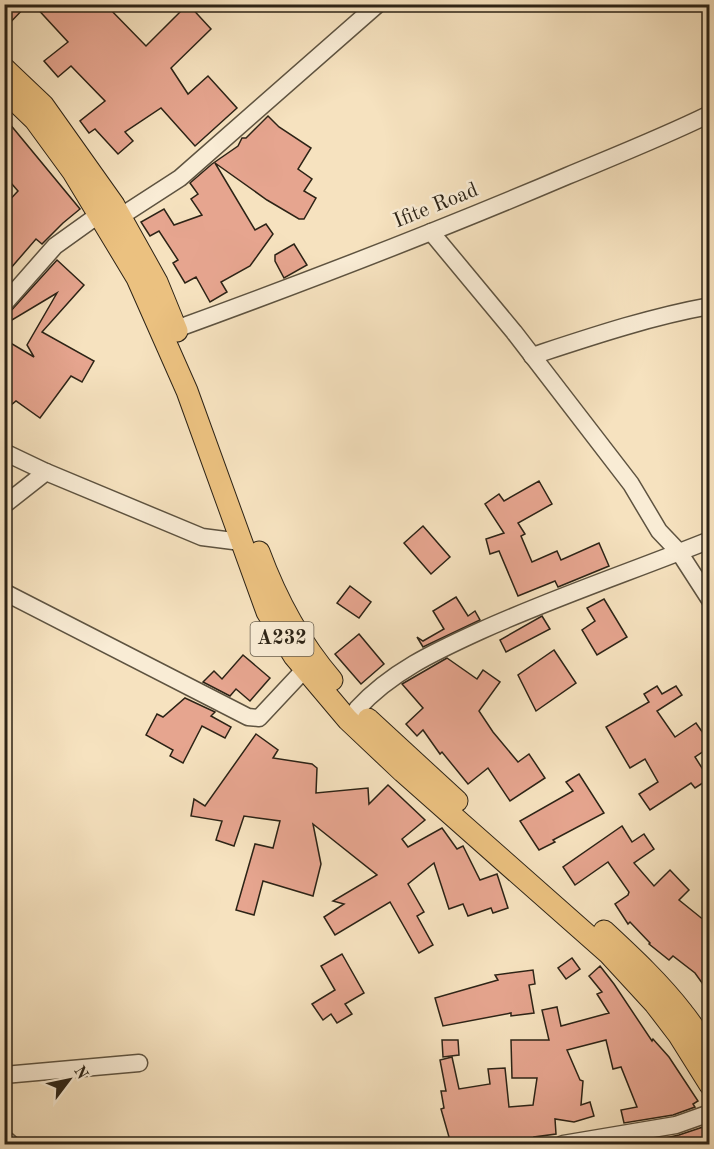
<svg xmlns="http://www.w3.org/2000/svg" width="714" height="1149" font-family="'Old Standard TT',serif">
<rect width="100%" height="100%" fill="#f6e2bf"/>
<filter id="stains"><feTurbulence type="fractalNoise" baseFrequency=".00333" numOctaves="4"/><feColorMatrix values="0 0 0 0 .2 0 0 0 0 .09 0 0 0 0 .02 0 0 0 .5 -.17"/></filter>
<radialGradient id="worn" r=".72"><stop offset=".6" stop-color="#630" stop-opacity="0"/><stop offset="1" stop-color="#630" stop-opacity=".3"/></radialGradient>
<!-- building -->
<g fill="#e6a58f" stroke="#2c2316" stroke-width="1.5">
<polygon points="4,4 28,4 4,29"/>
<polygon points="33,4 105,4 146,46 188,4 211,29 171,68 188,94 208,76 237,108 195,146 161,108 125,132 133,141 118,154 95,129 89,133 80,121 105,101 71,66 58,77 44,61 68,42"/>
<polygon points="268,116 279,127 311,148 298,169 312,179 304,191 316,198 304,219 299,219 267,200 215,163 255,230 266,224 273,234 250,266 221,282 227,292 210,302 196,277 185,283 173,263 178,260 159,231 150,236 141,222 164,209 174,225 202,215 191,199 198,194 190,183 212,164 238,146 242,138 246,138"/>
<polygon points="4,117 80,209 63,223 42,244 36,239 4,276 4,206 18,191 4,175"/>
<polygon points="294,244 307,265 284,278 275,261 275,255"/>
<polygon points="57,260 84,285 42,332 94,361 82,382 71,376 40,418 16,401 4,411 4,339 34,357 27,345 57,293 12,320 8,314"/>
<polygon points="539,481 552,504 518,523 525,534 521,536 532,562 557,551 561,560 599,543 609,566 558,587 555,581 518,596 499,551 490,554 486,539 504,533 485,504 499,494 504,501"/>
<polygon points="423,526 450,557 431,574 404,543"/>
<polygon points="350,586 371,602 359,618 337,603"/>
<polygon points="456,597 468,616 475,611 480,620 423,647 417,637 423,641 444,629 433,611"/>
<polygon points="604,599 627,637 597,655 582,630 595,621 587,608"/>
<polygon points="542,616 550,629 506,652 500,640"/>
<polygon points="359,634 384,664 361,684 335,654"/>
<polygon points="554,650 576,683 536,711 518,675"/>
<polygon points="243,655 270,678 250,701 236,689 230,696 203,682 214,671 222,679"/>
<polygon points="447,658 477,679 483,670 500,682 479,711 493,732 518,762 529,754 545,778 510,801 488,768 468,784 442,752 440,754 423,730 417,736 406,724 423,708 402,684"/>
<polygon points="657,686 662,694 676,686 682,695 657,711 675,737 696,723 710,743 710,747 695,757 709,779 695,788 691,783 650,810 639,794 658,782 645,759 630,768 606,727 649,702 644,694"/>
<polygon points="185,698 215,712 211,716 231,727 225,738 202,726 183,763 170,756 173,750 146,735 157,714 163,717"/>
<polygon points="256,734 278,750 273,758 312,764 317,768 316,793 368,788 369,804 388,785 425,820 402,839 408,847 442,828 457,849 463,846 480,880 497,874 508,908 493,913 491,908 468,916 463,904 449,909 434,863 408,884 424,912 417,916 433,945 419,953 390,902 335,935 324,917 344,904 333,901 377,875 313,824 321,864 313,896 263,881 254,915 236,910 255,844 273,848 280,821 244,816 234,846 216,840 222,821 191,816 194,799 205,806"/>
<polygon points="579,774 604,813 553,840 555,842 539,850 520,821 573,791 566,782"/>
<polygon points="622,826 632,842 644,834 654,849 634,863 654,886 670,870 689,890 679,900 710,925 710,994 695,973 673,956 669,960 649,944 650,943 630,922 628,924 615,904 628,895 629,892 608,862 575,885 563,867"/>
<polygon points="342,954 364,993 345,1004 352,1014 337,1023 331,1014 323,1020 312,1004 335,990 321,966"/>
<polygon points="572,958 580,969 566,979 558,968"/>
<polygon points="600,966 614,984 652,1041 653,1039 669,1057 698,1101 693,1104 695,1107 673,1115 624,1123 621,1110 637,1107 621,1067 613,1069 606,1040 567,1050 580,1080 583,1081 581,1105 590,1102 594,1116 574,1122 555,1119 556,1134 534,1137 534,1144 451,1144 441,1109 444,1108 441,1091 446,1091 440,1060 452,1057 459,1089 490,1084 488,1069 505,1068 509,1107 533,1105 537,1078 512,1078 511,1040 549,1040 542,1010 557,1007 561,1026 609,1013 597,994 602,992 589,976"/>
<polygon points="533,970 535,984 529,985 534,1013 511,1016 511,1013 443,1026 435,998 498,980 495,975"/>
<polygon points="442,1040 458,1040 459,1055 443,1057"/>
<polygon points="703,1127 710,1144 666,1144 665,1138 679,1135"/>
</g>
<g fill="none" stroke-linecap="round" stroke-linejoin="round">
<defs>
<g id="minor">
<polyline points="112,222 180,178 378,4"/>
<polyline points="431,232 514,332 631,484 659,531 679,552 710,600"/>
<polyline points="4,304 55,246 108,208"/>
<path d="M 176,329 C 308,281 438,231 567,176 C 615,156 663,137 710,114"/>
<path d="M 532,356 C 590,337 649,317 710,306"/>
<polyline points="4,452 46,472"/>
<polyline points="4,505 46,472 202,537 241,542"/>
<polyline points="4,592 248,717 259,718 304,670"/>
<path d="M 357,709 C 391,672 434,652 480,631 C 555,597 633,571 710,540"/>
<polyline points="4,1075 139,1063"/>
<polyline points="4,1138 11,1144"/>
<polyline points="563,1144 676,1125 710,1113"/>
</g>
<g id="major">
<polyline points="4,68 43,105 114,205 157,282 177,331"/>
<polyline points="4,90 35,120 73,172 137,278 187,391 267,612 294,656 348,720 403,772 609,954 655,1004 678,1034 710,1085"/>
<path d="M 259,552 C 276,598 300,643 332,680"/>
<polyline points="368,719 457,801"/>
<path d="M 604,931 C 632,957 660,983 683,1013 C 693,1025 701,1039 710,1052"/>
</g>
</defs>
<!-- minor casing -->
<use href="#minor" stroke="#5e5340" stroke-width="19"/>
<!-- major casing -->
<use href="#major" stroke="#2c2316" stroke-width="23"/>
<!-- minor -->
<use href="#minor" stroke="#f9ecd5" stroke-width="16"/>
<!-- major -->
<use href="#major" stroke="#ebc180" stroke-width="21"/>
</g>
<g text-anchor="middle" dominant-baseline="central" stroke-width="5" stroke-linejoin="round" paint-order="stroke">
<!-- shield labels -->
<rect fill="#f9ecd5" stroke="#6a5f4f" stroke-width="1.5" x="250.5" y="622" width="63" height="34" rx="4.5"/>
<g font-size="20" font-weight="bold" fill="#2c2316">
<text x="282" y="639">A232</text>
</g>
<!-- street labels -->
<g font-size="21" fill="#2c2316" stroke="#f9ecd5">
<text transform="translate(436 206) rotate(-22)">Ifite Road</text>
</g>
</g>
<!-- margin -->
<rect width="714" height="1149" fill="none" stroke="#f6e2bf" stroke-width="24"/>
<rect x="6" y="6" width="702" height="1137" fill="none" stroke="#2c2316" stroke-width="3"/>
<rect x="12" y="12" width="690" height="1125" fill="none" stroke="#2c2316" stroke-width="1.5"/>
<!-- north arrow -->
<g transform="translate(69 1080) rotate(58)" stroke="#f9ecd5" stroke-width="4.5" paint-order="stroke">
<path d="M0-4.5L10 22L0 15L-10 22Z" fill="#2c2316"/>
<text y="-9" font-size="16" font-weight="bold" text-anchor="middle" fill="#2c2316">N</text>
</g>
<rect width="100%" height="100%" filter="url(#stains)"/>
<rect width="100%" height="100%" fill="url(#worn)"/>
</svg>
